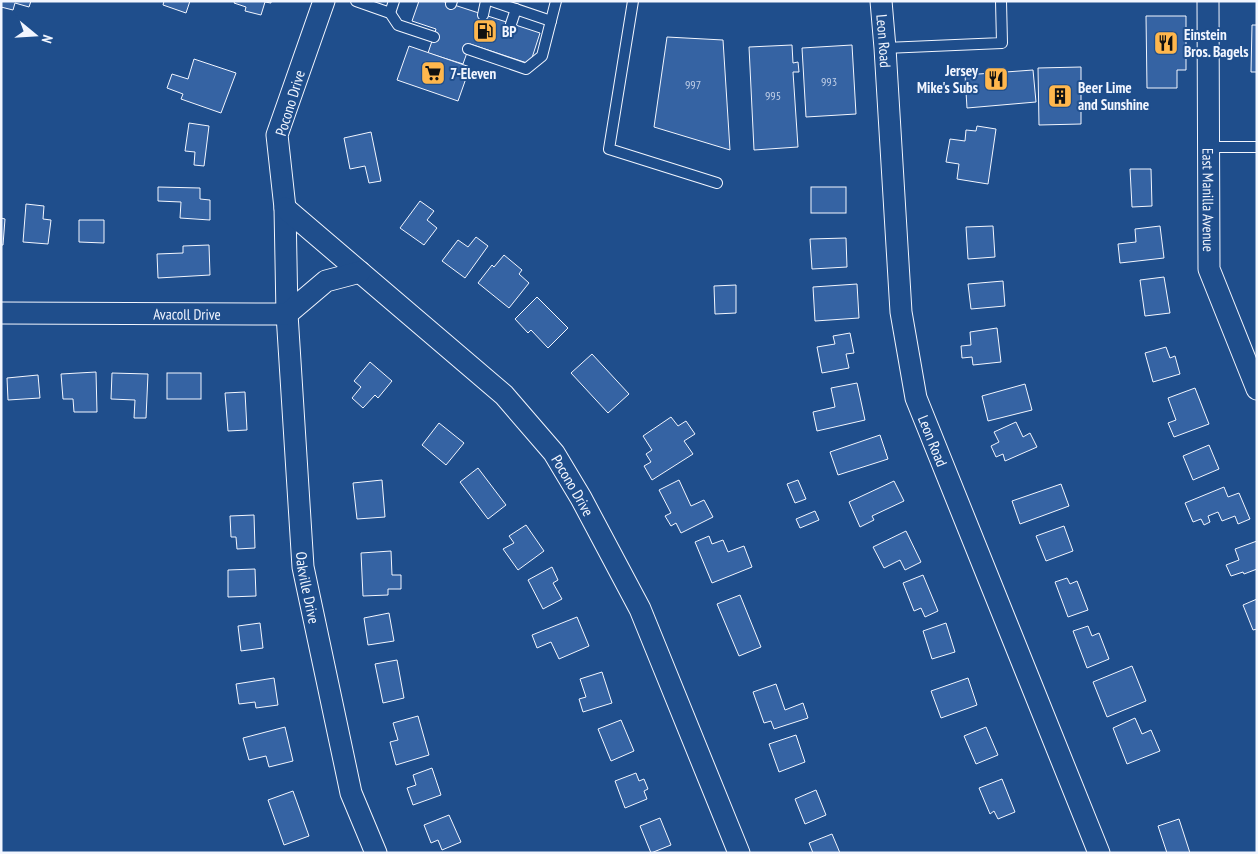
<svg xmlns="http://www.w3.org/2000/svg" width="1258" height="854" font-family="'PT Sans Narrow',sans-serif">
<rect width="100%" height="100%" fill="#1f4e8c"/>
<!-- building -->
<g fill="#3563a3" stroke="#f2f6ff">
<polygon points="1,1 31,1 29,7 15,3 13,10 1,7"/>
<polygon points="164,1 190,1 186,13 163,5"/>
<polygon points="235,1 271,1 271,3 265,2 261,15 245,11 246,7 234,3"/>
<polygon points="419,1 442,1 540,33 530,64 470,44 463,64 428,53 436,29 412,21"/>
<polygon points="1146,16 1186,16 1186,70 1177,70 1177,88 1147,88"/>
<polygon points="1252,25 1257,25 1257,72 1251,72"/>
<polygon points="667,37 723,40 730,150 654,127"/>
<polygon points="792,45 793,63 798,62 799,72 793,72 798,147 754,150 749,47"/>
<polygon points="852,45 856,114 806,117 802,48"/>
<polygon points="409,46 470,67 458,101 397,80"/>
<polygon points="194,59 236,73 221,113 181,99 183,94 167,88 172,74 188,79"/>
<polygon points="1081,67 1081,124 1039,125 1038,68"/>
<polygon points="1033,70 1036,102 967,108 965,75"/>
<polygon points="189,123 209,126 204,166 194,165 195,152 185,151"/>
<polygon points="977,126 996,129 988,184 957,179 959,164 946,162 950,139 965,141 966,130 976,131"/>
<polygon points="371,132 381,181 369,183 365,166 350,169 344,138"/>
<polygon points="1130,169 1151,169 1152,206 1132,207"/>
<polygon points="158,187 200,188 200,199 210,200 210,220 180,218 181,202 158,201"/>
<rect x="811" y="187" width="35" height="26"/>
<polygon points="420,201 434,211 427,220 437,228 424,245 400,228"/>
<polygon points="26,204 44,206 43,219 51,220 48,244 23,242"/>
<polygon points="1,218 5,219 3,245 1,245"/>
<polygon points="79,220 104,220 104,243 79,242"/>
<polygon points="993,226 995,257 968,259 966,227"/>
<polygon points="1160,226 1164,258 1120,263 1118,244 1136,242 1135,229"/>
<polygon points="476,237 488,246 465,278 442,261 458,240 468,247"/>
<polygon points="846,238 847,267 812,269 810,239"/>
<polygon points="209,245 210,275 158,278 157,254 183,253 183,246"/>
<polygon points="504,255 522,270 519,274 529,283 509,308 478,283 492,265 494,267"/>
<polygon points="1164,277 1170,313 1145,316 1140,280"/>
<polygon points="1003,281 1005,306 971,309 968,284"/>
<polygon points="857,284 859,318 815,321 813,287"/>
<polygon points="736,285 736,313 715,314 714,286"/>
<polygon points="537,297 568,328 548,348 531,330 528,333 515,319"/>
<polygon points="997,328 1001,362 973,365 972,357 962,358 961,346 971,345 970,332"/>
<polygon points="850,333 854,353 846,354 849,368 822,373 817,347 835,344 833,336"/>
<polygon points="1166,347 1170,358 1175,356 1180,374 1153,382 1145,353"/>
<polygon points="592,354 629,394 608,413 571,373"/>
<polygon points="370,362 392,381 378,398 375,395 363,408 352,398 361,387 354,381"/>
<polygon points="96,372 97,412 74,412 73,399 63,399 61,374"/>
<polygon points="112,373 148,374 146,418 134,418 135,400 111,399"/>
<rect x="167" y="373" width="34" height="26"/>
<polygon points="38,375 40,398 8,400 7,378"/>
<polygon points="857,383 865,420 817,431 813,412 835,407 831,388"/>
<polygon points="1025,384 1032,410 988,421 982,396"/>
<polygon points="1195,388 1209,424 1174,437 1168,423 1176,420 1168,398"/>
<polygon points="245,392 247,430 228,431 225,393"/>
<polygon points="671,417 678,426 686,421 695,434 684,441 693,454 652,480 644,466 651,462 646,454 652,450 643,436"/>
<polygon points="1016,422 1023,437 1030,433 1037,447 1005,461 1003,454 996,457 991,446 999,442 994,432"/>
<polygon points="439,423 464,443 446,465 422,445"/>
<polygon points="880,435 888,459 838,475 830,452"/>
<polygon points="1209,445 1219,469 1193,480 1183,456"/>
<polygon points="478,468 506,505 488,519 460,482"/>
<polygon points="382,480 385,517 357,519 353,483"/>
<polygon points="679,480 691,506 704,500 713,517 681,533 676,523 671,526 665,516 671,513 659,490"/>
<polygon points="798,480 806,499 795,503 787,484"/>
<polygon points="894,481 904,501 872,516 874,520 860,527 849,502"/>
<polygon points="1061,484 1069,506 1020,524 1012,501"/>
<polygon points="1224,487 1228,497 1239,493 1250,519 1238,524 1235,516 1222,521 1218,512 1208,516 1210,522 1204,525 1201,519 1193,522 1185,503"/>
<polygon points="815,511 819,520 800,528 796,519"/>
<polygon points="254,515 255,548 237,549 236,537 231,537 230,516"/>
<polygon points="526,525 544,551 518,570 503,549 514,543 509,536"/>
<polygon points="1064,526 1073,551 1046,561 1036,536"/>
<polygon points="906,531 921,562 905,570 900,560 884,568 873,547"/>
<polygon points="709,536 712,544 723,540 728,552 744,546 752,567 712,583 695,542"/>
<polygon points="1257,541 1257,569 1244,574 1243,572 1231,576 1226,565 1239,560 1235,549"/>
<polygon points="391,551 392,575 401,575 401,589 388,589 388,595 363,596 361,553"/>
<polygon points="552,567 558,580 553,583 562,599 543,609 528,580"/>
<polygon points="255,569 256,596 228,597 228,570"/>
<polygon points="923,575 938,611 925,617 921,608 914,611 903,583"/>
<polygon points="1067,578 1070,584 1077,581 1088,610 1068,617 1055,582"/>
<polygon points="740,595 761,647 739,656 717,604"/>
<polygon points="1257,599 1257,629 1253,630 1243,605"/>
<polygon points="389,613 394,641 368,645 364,618"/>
<polygon points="577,617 589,646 559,659 551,642 537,648 532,635"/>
<polygon points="260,623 263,648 241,651 238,626"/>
<polygon points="946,623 955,652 932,659 923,631"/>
<polygon points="1088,626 1092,636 1099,633 1109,659 1087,668 1073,631"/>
<polygon points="397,660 404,698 383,703 375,664"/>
<polygon points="1132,666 1146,701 1107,717 1093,682"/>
<polygon points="602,672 612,703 583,712 579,699 586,697 580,679"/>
<polygon points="274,678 278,705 256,708 255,702 239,704 236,684"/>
<polygon points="968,678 977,705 941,718 931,691"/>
<polygon points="776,684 785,710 803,703 808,718 774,729 771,721 764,723 753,692"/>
<polygon points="418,716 429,755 396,765 390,742 398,740 393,723"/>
<polygon points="1135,718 1142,734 1151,730 1160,751 1127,764 1113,728"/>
<polygon points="621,720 634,751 611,761 598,729"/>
<polygon points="285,727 293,761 269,767 266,756 249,760 243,738"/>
<polygon points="986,727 998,755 976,764 964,736"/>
<polygon points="796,735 805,762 779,772 769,744"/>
<polygon points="432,768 441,795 413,805 407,788 416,785 413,775"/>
<polygon points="636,773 639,781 644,779 648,789 644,791 647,799 625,808 615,781"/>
<polygon points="1002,779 1015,812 998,819 994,811 990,814 979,788"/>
<polygon points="816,790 826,815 805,824 795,799"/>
<polygon points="293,791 309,836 284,845 268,800"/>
<polygon points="449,815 461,842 442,850 438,840 431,843 424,825"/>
<polygon points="660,818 671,845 651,853 640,826"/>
<polygon points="1179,819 1190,853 1167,853 1158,826"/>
<polygon points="832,834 840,853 813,853 809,843"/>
</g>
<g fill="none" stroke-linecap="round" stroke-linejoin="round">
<defs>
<g id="lane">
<polyline points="356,1 390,13 398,25 434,37"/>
<polyline points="492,1 551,21"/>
<polyline points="633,1 609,149 717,183"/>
<polyline points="451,4 452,1"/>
<polyline points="390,13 394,1"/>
<polyline points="483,15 486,1"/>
<polyline points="511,24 516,9"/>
<polyline points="885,48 1002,43 1001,1"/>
<polyline points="468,49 526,69 542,56 556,1"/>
<polyline points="1208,147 1257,147"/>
</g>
<g id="street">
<path id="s1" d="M 324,1 L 277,135 L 285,208 L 287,314 L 303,567 L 351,793 L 376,853"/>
<path id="s2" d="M 881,1 L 885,48 L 901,312 L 916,398 L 1099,853"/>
<path id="s3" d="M 1208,1 L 1209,269 L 1257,389"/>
<path id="s4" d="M 285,208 L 504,395 L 554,453 L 581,498 L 640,609 L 739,853"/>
<path id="s5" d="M 1,313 L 287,314 L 326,281 L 360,272"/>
</g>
</defs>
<!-- lane casing -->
<use href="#lane" stroke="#f2f6ff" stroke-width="12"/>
<!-- street casing -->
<use href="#street" stroke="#f2f6ff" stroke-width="23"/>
<!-- lane -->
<use href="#lane" stroke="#1f4e8c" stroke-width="10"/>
<!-- street -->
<use href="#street" stroke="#1f4e8c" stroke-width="21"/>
</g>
<!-- icons -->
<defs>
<symbol id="fuel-square" viewBox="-11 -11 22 22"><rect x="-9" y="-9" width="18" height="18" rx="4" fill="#ffb74d" stroke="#1f4e8c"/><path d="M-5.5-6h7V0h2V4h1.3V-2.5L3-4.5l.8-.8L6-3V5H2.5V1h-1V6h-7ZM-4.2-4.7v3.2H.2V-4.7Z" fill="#111"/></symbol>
<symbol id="restaurant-square" viewBox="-11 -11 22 22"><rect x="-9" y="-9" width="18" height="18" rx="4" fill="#ffb74d" stroke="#1f4e8c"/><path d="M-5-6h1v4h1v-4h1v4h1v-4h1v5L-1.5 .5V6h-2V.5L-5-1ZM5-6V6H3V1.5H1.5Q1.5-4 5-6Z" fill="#111"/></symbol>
<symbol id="supermarket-square" viewBox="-11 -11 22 22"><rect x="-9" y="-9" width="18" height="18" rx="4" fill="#ffb74d" stroke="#1f4e8c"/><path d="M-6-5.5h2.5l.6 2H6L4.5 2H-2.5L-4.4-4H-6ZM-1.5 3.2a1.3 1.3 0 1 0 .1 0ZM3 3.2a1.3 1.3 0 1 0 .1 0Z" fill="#111"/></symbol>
<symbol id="building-square" viewBox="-11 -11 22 22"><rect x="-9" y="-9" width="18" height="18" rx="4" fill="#ffb74d" stroke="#1f4e8c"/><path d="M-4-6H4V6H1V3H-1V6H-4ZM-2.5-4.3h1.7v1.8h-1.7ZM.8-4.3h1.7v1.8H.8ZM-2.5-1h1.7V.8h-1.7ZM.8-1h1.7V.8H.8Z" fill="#111"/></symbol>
</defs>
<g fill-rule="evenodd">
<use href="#fuel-square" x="471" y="17" width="28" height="28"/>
<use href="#restaurant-square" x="1152" y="29" width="28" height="28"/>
<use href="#supermarket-square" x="419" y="59" width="28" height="28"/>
<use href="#restaurant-square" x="982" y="65" width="28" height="28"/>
<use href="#building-square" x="1046" y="82" width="28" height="28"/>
</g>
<g text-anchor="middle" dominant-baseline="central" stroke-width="4" stroke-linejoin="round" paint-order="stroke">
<!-- number labels -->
<g font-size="12" fill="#c3d1e8">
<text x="829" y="81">993</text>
<text x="693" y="84">997</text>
<text x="773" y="95">995</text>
</g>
<!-- poi labels -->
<g font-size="15" font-weight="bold" fill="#f2f6ff" stroke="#1f4e8c" text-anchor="start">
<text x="502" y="31">BP</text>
<text x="1184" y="34">Einstein<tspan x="1184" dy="17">Bros. Bagels</tspan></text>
<text x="978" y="70" text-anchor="end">Jersey<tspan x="978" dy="17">Mike's Subs</tspan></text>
<text x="450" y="73">7-Eleven</text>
<text x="1078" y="87">Beer Lime<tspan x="1078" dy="17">and Sunshine</tspan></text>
</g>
<!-- street labels -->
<g font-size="15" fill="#f2f6ff" stroke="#1f4e8c">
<text stroke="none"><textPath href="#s2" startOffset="40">Leon Road</textPath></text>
<text transform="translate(290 103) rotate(-73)">Pocono Drive</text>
<text stroke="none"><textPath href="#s3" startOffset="199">East Manilla Avenue</textPath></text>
<text stroke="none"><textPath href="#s5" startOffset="186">Avacoll Drive</textPath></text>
<text stroke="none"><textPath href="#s2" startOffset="445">Leon Road</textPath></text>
<text stroke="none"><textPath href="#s4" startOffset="402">Pocono Drive</textPath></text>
<text stroke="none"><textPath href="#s1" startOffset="596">Oakville Drive</textPath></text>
</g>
</g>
<!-- border -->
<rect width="1258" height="854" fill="none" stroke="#f2f6ff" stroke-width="5"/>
<!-- north arrow -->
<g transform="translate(35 35) rotate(108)" stroke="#1f4e8c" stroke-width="4" paint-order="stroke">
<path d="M0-4L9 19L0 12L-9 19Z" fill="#f2f6ff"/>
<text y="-8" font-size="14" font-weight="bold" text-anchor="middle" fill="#f2f6ff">N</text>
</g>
</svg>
